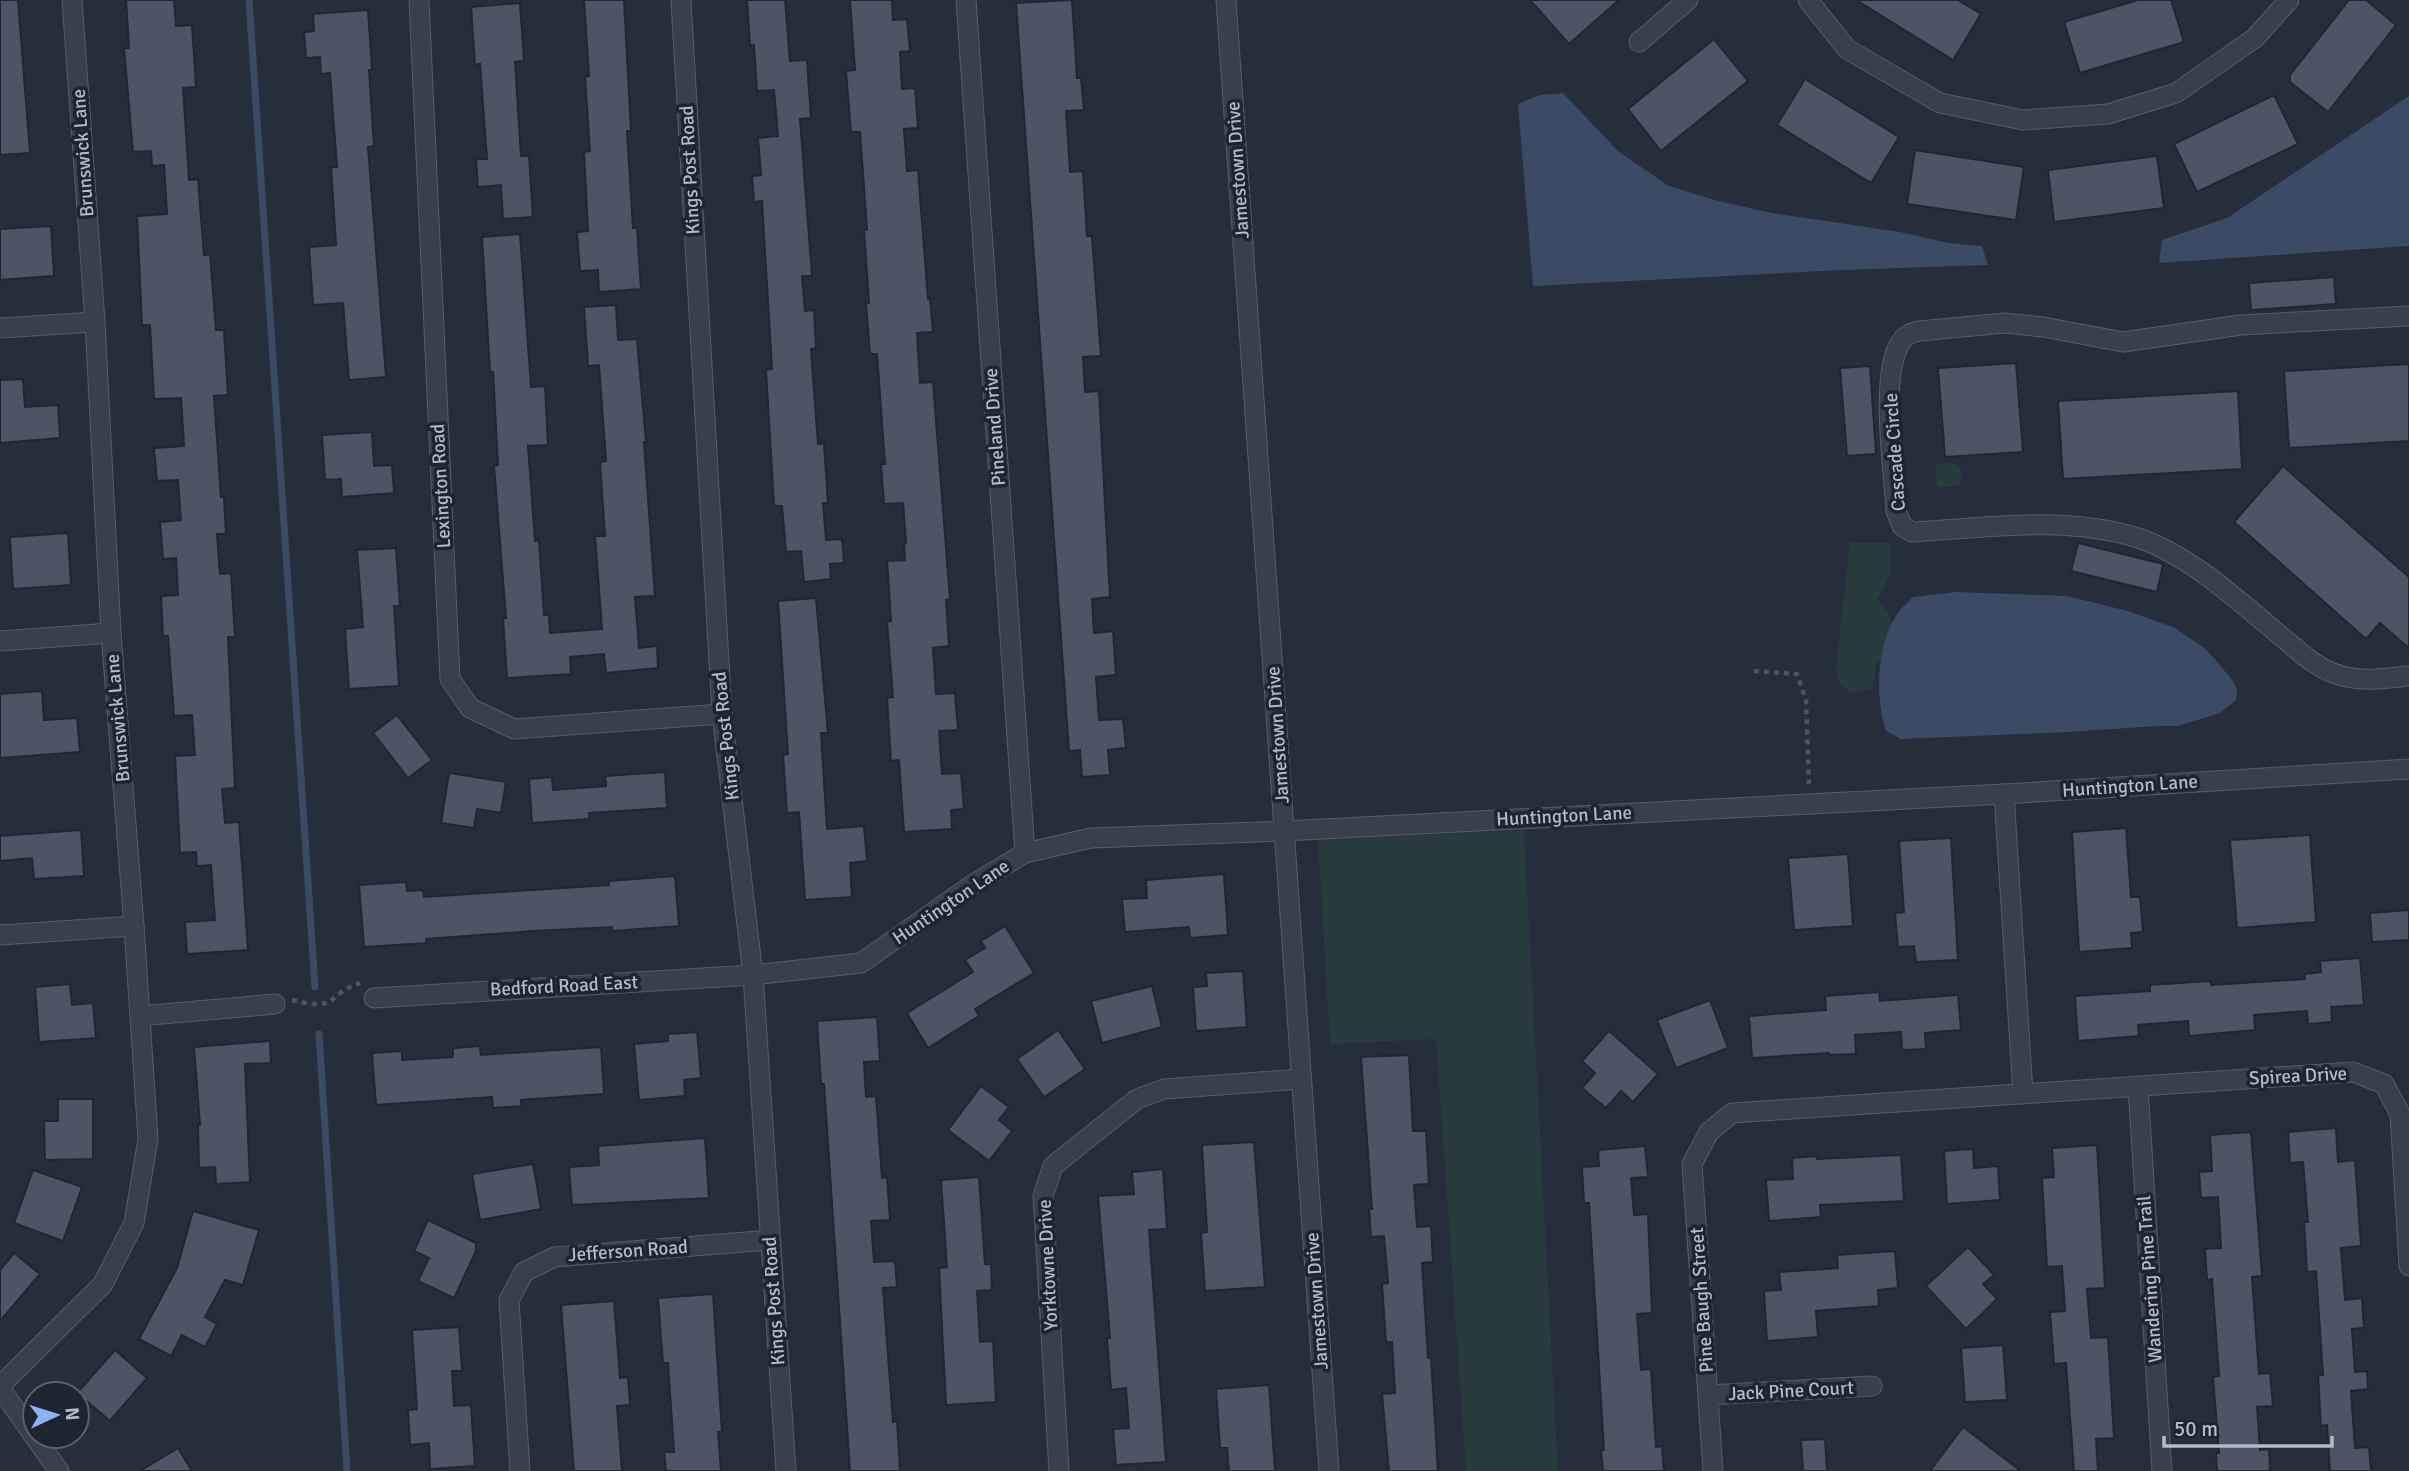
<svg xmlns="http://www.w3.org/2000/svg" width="2409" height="1471" font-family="Signika,sans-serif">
<rect width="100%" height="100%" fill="#252e3b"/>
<!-- green -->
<g fill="#283b3d">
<path d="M 1952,463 C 1962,468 1964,477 1958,486 L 1937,487 L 1935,464 Z"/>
<polygon points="1850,542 1890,543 1890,575 1877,599 1892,620 1889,654 1876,663 1873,688 1852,694 1839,683 1836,667"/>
<polygon points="1524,830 1558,1471 1466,1471 1436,1039 1330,1044 1318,840"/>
</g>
<!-- water -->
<g fill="#3b4b63">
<polygon points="1563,93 1619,152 1669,186 1718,201 1772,213 1900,232 1948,243 1982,246 1988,265 1841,270 1533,286 1518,104 1540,95"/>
<polygon points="2409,96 2409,246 2159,263 2162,240 2227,218"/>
<path d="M 1956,592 L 2067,596 L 2128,611 L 2175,628 L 2206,649 L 2230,677 L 2237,689 L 2236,700 L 2220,713 L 2178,726 L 2158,726 L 2068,732 L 1901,739 L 1886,731 C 1875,698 1876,643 1898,613 C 1902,607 1908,602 1913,597 Z"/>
</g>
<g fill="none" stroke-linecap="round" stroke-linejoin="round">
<!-- stream -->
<g stroke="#3b4b63" stroke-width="7">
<polyline points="249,0 315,987"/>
<polyline points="319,1034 347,1471"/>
</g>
</g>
<!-- building -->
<g fill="#4b5565" stroke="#1f2732" stroke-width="2">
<polygon points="0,0 18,0 30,153 0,155"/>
<polygon points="126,0 174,0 176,26 192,25 196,87 183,88 189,180 198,179 204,255 210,254 216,330 224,330 228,395 214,396 221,497 224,497 226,534 217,534 220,574 231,573 235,637 228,637 235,788 222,789 225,823 239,822 248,950 187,954 185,922 215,920 211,865 197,866 196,852 180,853 175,756 195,755 192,715 174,716 168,636 163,636 161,596 178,595 176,558 163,559 160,522 181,520 178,480 157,481 154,448 184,446 181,398 154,399 150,325 142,325 137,216 167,214 164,165 152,166 151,151 133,152 124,48 129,48"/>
<polygon points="584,0 624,0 631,131 627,131 633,228 637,228 641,289 599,292 598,270 580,271 577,232 588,231 584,152 590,151 585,77 589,76"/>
<polygon points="747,0 785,0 790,61 807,60 811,118 800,119 812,276 802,276 805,311 814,310 816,348 811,349 818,444 824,443 828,503 823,503 826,540 842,539 844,563 830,564 831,579 804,582 801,551 786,552 782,506 774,506 766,370 772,369 762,201 754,202 752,176 761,175 758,138 778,136 774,90 757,91 754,45 750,45"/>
<polygon points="850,0 892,0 893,20 907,19 910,51 900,52 902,89 915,88 918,128 904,129 907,171 918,170 928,299 930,299 933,332 917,333 920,383 933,382 950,599 946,600 949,646 933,648 936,694 955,693 958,730 939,731 942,774 961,773 964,809 951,810 952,829 904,832 899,760 891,761 887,698 893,697 887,622 891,621 887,561 905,560 904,543 906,543 903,503 884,504 881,464 885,464 877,354 870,354 866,303 869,303 864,230 867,230 860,132 851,132 846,71 855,70"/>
<polygon points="1072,0 1077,78 1081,78 1084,110 1066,111 1070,172 1083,171 1087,236 1092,236 1101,356 1083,357 1085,392 1099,391 1110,597 1092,599 1094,633 1113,631 1116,675 1096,677 1099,720 1123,719 1126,748 1108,750 1110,775 1082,777 1080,750 1069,751 1016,3"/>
<polygon points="1530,0 1619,0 1569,44"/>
<polygon points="1856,0 1958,0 1981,14 1953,60"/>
<polygon points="2138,0 2171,0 2184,42 2080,73 2064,22"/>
<polygon points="2349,0 2366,0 2396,25 2328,112 2290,82 2290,75"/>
<polygon points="520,3 524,61 515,62 521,156 529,156 533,217 503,219 501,185 478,187 476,159 487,159 480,64 475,65 471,7"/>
<polygon points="368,10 372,70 369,70 374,146 368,147 386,377 349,380 343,303 313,305 309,247 336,245 331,167 337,167 330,73 321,74 320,57 306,58 304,32 314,31 313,14"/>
<polygon points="1714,39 1748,81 1661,151 1628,109"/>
<polygon points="1805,79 1899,137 1871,183 1777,125"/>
<polygon points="2274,95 2298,144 2197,192 2174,144"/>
<polygon points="1915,150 2024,167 2016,220 1907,204"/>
<polygon points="2157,156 2164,208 2054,222 2048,170"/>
<polygon points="51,226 54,276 0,280 0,229"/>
<polygon points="520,234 531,387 545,386 548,445 528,446 535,541 539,540 544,615 549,615 550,633 602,629 595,536 605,536 600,462 606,461 599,365 588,366 584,307 616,305 618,340 637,339 646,442 644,442 655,596 635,597 639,648 657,646 658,668 606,673 604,654 570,657 571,674 507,678 503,618 506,618 494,466 498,465 493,372 490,372 482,237"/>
<polygon points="2334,277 2336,304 2251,310 2249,283"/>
<polygon points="2016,363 2023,452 1945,457 1938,368"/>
<polygon points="2409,364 2409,441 2289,448 2284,371"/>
<polygon points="1870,366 1876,454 1847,456 1840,368"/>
<polygon points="23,379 25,407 58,405 60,438 0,443 0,380"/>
<polygon points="2238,391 2242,469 2063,479 2058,401"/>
<polygon points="372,432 374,466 392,465 394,493 342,497 341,479 325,480 322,435"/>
<polygon points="2283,466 2409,577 2409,648 2380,623 2366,639 2234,522"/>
<polygon points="68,533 71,585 13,589 10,537"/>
<polygon points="2078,543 2163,564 2157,592 2071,571"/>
<polygon points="396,548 400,606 394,606 399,686 349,689 345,629 363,627 357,550"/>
<polygon points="816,598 828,733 821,733 827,829 864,826 867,861 850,863 852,897 805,900 799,812 787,813 783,755 788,754 778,601"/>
<polygon points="42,691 44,720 77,718 80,752 0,758 0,694"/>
<polygon points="397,715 432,760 408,778 373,733"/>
<polygon points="665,772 667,808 589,813 589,819 532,823 529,779 552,777 553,790 606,786 605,776"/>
<polygon points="449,773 506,782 501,813 477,809 474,828 441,823"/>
<polygon points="2126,828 2131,897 2140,897 2143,932 2131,933 2132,948 2079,952 2072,832"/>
<polygon points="81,830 84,876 34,879 32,858 0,861 0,836"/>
<polygon points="2310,835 2316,922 2237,928 2230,840"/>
<polygon points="1951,838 1958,960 1916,962 1914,946 1898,947 1895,913 1904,912 1899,841"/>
<polygon points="1848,854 1853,926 1794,930 1788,858"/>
<polygon points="1224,874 1228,935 1190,938 1189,927 1125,932 1122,899 1147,898 1146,880"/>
<polygon points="675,876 679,926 612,931 612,927 534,931 426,939 427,943 364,947 359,885 406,882 407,891 423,890 424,897 609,885 609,881"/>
<polygon points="2409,910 2409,940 2372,942 2370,913"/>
<polygon points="1005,926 1034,973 975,1009 979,1016 928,1048 907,1013 973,972 965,960 985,948 981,941"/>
<polygon points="2360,958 2364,1005 2331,1007 2332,1022 2308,1024 2307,1011 2254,1015 2255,1030 2189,1036 2188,1021 2138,1025 2139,1036 2078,1041 2075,996 2150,991 2150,985 2210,981 2211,985 2305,979 2304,974 2321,972 2320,961"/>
<polygon points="1243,971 1247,1027 1196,1031 1193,987 1207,986 1206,973"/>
<polygon points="70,984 72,1005 93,1003 96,1038 39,1042 35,987"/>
<polygon points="1152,986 1162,1027 1102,1043 1091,1001"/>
<polygon points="1879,992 1880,1001 1958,995 1961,1030 1925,1033 1926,1049 1902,1050 1901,1032 1855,1035 1856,1054 1830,1055 1829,1053 1752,1058 1749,1016 1826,1010 1825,996"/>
<polygon points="1710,1000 1728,1048 1676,1068 1657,1020"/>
<polygon points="877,1017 880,1061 864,1062 866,1097 876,1096 882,1178 887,1177 890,1220 871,1221 874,1262 895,1261 897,1287 883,1288 893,1422 897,1421 900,1471 850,1471 824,1084 821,1084 817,1021"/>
<polygon points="1058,1030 1085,1069 1044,1097 1017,1059"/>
<polygon points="1609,1031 1658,1074 1633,1102 1621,1091 1606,1108 1582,1088 1595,1073 1582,1061"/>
<polygon points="697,1032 701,1078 684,1080 685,1096 639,1100 634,1044 668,1041 668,1034"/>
<polygon points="270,1041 271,1063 245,1064 250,1182 216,1184 215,1167 199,1168 198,1125 200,1125 194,1047"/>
<polygon points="480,1046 481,1055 601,1047 604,1094 521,1100 521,1106 493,1108 492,1097 376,1105 372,1053 402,1051 402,1060 453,1057 453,1048"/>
<polygon points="1409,1055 1413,1131 1426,1131 1429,1184 1414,1185 1417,1227 1431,1226 1433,1262 1422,1263 1428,1358 1431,1358 1438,1471 1389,1471 1382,1394 1395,1393 1392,1342 1386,1342 1382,1284 1388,1283 1384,1236 1371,1237 1369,1209 1372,1209 1361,1057"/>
<polygon points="981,1086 1009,1107 999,1120 1012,1131 989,1161 948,1130"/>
<polygon points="58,1099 93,1099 93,1159 45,1160 44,1121 58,1121"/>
<polygon points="2336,1128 2338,1162 2355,1160 2361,1246 2341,1248 2345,1300 2362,1298 2364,1328 2352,1329 2355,1372 2367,1371 2368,1389 2351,1391 2355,1448 2369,1447 2371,1471 2330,1471 2327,1425 2321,1426 2318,1375 2323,1375 2316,1271 2307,1272 2304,1222 2308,1222 2303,1162 2290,1163 2288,1132"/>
<polygon points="2251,1132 2262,1276 2252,1277 2259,1374 2270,1373 2273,1406 2257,1407 2260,1450 2269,1449 2270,1471 2217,1471 2216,1453 2219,1453 2213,1377 2219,1376 2212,1279 2207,1280 2205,1249 2221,1248 2218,1197 2201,1198 2199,1172 2212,1171 2210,1135"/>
<polygon points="705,1138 709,1198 572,1205 569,1167 599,1165 598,1146"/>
<polygon points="1254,1142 1265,1287 1205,1291 1201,1233 1207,1232 1202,1145"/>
<polygon points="2097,1145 2105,1288 2087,1289 2091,1338 2108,1337 2114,1438 2096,1439 2098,1471 2074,1471 2066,1363 2054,1364 2050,1312 2065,1311 2062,1266 2047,1267 2042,1178 2054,1177 2052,1148"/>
<polygon points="1645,1146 1648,1177 1631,1178 1634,1215 1648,1214 1652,1313 1637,1314 1641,1370 1651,1369 1656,1447 1662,1446 1664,1471 1603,1471 1601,1451 1604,1450 1589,1203 1584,1203 1582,1167 1599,1166 1598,1150"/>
<polygon points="1973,1149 1974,1168 1998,1166 2000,1200 1947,1204 1944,1151"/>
<polygon points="1901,1155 1904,1201 1820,1205 1821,1217 1769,1221 1766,1180 1793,1179 1792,1158 1816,1156 1817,1159"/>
<polygon points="533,1164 541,1209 480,1220 472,1174"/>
<polygon points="1163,1169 1167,1229 1149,1230 1166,1462 1116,1465 1113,1429 1129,1428 1126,1388 1111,1390 1107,1338 1110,1338 1098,1196 1134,1194 1132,1172"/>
<polygon points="33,1170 82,1187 63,1241 14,1223"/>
<polygon points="979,1177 985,1264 991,1264 992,1290 977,1291 980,1342 993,1341 996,1402 946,1405 939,1268 947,1267 941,1180"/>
<polygon points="193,1211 259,1230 243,1285 225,1280 205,1317 217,1324 205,1347 182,1335 171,1356 139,1339 177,1268"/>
<polygon points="428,1220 476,1243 476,1251 454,1298 418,1281 429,1258 414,1251"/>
<polygon points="1968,1247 1994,1275 1983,1284 1997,1299 1966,1329 1926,1286"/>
<polygon points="1895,1251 1898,1288 1878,1290 1879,1306 1816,1311 1818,1337 1767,1341 1764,1291 1781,1290 1779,1272 1838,1268 1837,1255"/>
<polygon points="14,1253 40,1274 0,1321 0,1270"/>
<polygon points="713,1294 722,1432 718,1432 721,1471 666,1471 664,1452 674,1452 668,1363 663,1363 658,1298"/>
<polygon points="614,1301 620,1378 628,1377 630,1405 617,1406 622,1471 574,1471 561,1305"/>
<polygon points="459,1327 462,1371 452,1371 454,1406 471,1405 475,1466 430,1469 429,1443 410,1445 408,1410 417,1409 412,1330"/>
<polygon points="2003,1345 2007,1400 1965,1402 1961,1348"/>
<polygon points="115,1350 147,1378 110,1421 77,1393"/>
<polygon points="1269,1385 1275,1471 1229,1471 1227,1448 1220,1448 1216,1389"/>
<polygon points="1963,1427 2021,1471 1930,1471"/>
<polygon points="1825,1439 1827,1471 1803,1471 1801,1440"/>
<polygon points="178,1448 192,1471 140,1471"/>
</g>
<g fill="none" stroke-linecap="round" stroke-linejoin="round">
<defs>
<g id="street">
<polyline points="419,0 450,679 470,708 514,729 722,714"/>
<polyline points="681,0 722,714 753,975 786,1471"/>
<polyline points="966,0 1025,853"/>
<polyline points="1226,0 1329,1471"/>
<polyline points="1808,0 1847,49 1940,103 2023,120 2108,114 2176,93 2255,38 2289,0"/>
<polyline points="1639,42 1688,0"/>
<polyline points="0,328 95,322"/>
<polyline points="0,641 111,633"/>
<path d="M 2407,676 C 2385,679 2361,682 2339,675 C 2317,669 2299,651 2282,637 C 2241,603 2190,555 2138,538 C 2064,515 1988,528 1912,532 L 1902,526 L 1896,511 C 1894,471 1879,374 1901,342 C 1905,335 1911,333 1919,331 L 2005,323 L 2043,327 L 2123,342 L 2241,325 L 2409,316"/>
<polyline points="2004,794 2023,1094"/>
<polyline points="0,935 134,926"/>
<polyline points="374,998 753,975 861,963 972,885 1025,853 1091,838 1284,831 2004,794 2409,769"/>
<polyline points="140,1016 275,1004"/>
<polyline points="2138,1086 2162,1471"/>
<polyline points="0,1386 103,1284 134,1223 148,1139 134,926 111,633 95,322 72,0"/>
<polyline points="0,1388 59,1471"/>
<polyline points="1709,1395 1872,1386"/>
<polyline points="520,1471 509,1300 524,1272 555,1257 770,1240"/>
<polyline points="1059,1471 1043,1196 1053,1166 1137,1099 1164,1089 1301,1079"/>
<polyline points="1713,1471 1692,1164 1709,1132 1732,1113 2353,1072 2384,1084 2400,1114 2409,1266"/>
</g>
</defs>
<!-- street casing -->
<use href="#street" stroke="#565e69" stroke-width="21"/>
<!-- path -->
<g stroke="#46585b" stroke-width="4.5" stroke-dasharray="5 5" stroke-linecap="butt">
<polyline points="1754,671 1797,674 1806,700 1809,786"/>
<path d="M 292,1000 C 341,1012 324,995 360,983"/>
</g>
<!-- street -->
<use href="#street" stroke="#38404b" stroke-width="19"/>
</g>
<g text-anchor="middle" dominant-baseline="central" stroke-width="7" stroke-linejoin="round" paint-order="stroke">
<!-- street labels -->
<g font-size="19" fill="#b4bbc7" stroke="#1d2530">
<text transform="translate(83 153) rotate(-94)">Brunswick Lane</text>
<text transform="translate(690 170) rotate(-93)">Kings Post Road</text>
<text transform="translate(1238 170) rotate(-94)">Jamestown Drive</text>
<text transform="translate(995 427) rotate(-94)">Pineland Drive</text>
<text transform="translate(1895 452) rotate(-94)">Cascade Circle</text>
<text transform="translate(441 486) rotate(-93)">Lexington Road</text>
<text transform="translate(118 718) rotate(-95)">Brunswick Lane</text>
<text transform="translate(1278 735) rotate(-94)">Jamestown Drive</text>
<text transform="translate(726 736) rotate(-96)">Kings Post Road</text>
<text transform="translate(2130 786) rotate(-4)">Huntington Lane</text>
<text transform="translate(1564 816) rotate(-3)">Huntington Lane</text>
<text transform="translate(951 902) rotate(-34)">Huntington Lane</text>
<text transform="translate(564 986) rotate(-3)">Bedford Road East</text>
<text transform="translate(2298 1076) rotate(-3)">Spirea Drive</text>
<text transform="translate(628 1251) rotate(-4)">Jefferson Road</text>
<text transform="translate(1048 1265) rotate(-93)">Yorktowne Drive</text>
<text transform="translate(2150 1279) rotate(-94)">Wandering Pine Trail</text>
<text transform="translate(1702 1300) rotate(-94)">Pine Baugh Street</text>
<text transform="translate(774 1301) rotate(-94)">Kings Post Road</text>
<text transform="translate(1317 1301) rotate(-94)">Jamestown Drive</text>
<text transform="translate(1791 1391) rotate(-3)">Jack Pine Court</text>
</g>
</g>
<!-- north arrow -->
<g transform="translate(56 1415) rotate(86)"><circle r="33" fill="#1d2530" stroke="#59616c" stroke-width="2"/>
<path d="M0-5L12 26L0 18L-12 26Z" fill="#8eb2f1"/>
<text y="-10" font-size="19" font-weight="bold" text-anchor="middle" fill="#b4bbc7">N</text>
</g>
<!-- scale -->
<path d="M2164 1436v10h168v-10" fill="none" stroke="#b4bbc7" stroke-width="3.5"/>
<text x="2174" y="1436" font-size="21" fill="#b4bbc7" stroke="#1d2530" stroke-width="5" paint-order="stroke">50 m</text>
</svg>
